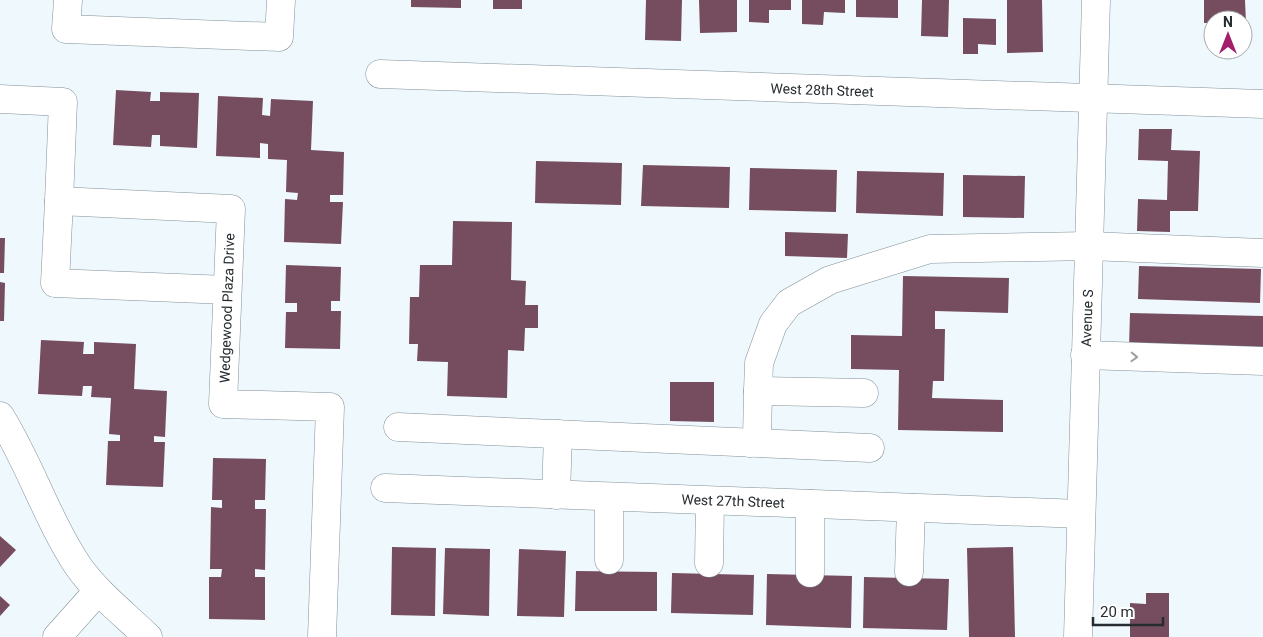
<svg xmlns="http://www.w3.org/2000/svg" width="1263" height="637" font-family="Roboto,sans-serif">
<rect width="100%" height="100%" fill="#eff8fd"/>
<!-- building -->
<g fill="#754d5f">
<polygon points="411,0 461,0 461,8 411,7"/>
<rect x="493" y="0" width="29" height="9"/>
<polygon points="646,0 682,0 681,41 645,40"/>
<polygon points="699,0 737,0 737,32 700,33"/>
<polygon points="749,0 791,0 791,10 769,10 769,23 749,22"/>
<polygon points="802,0 845,0 845,13 824,12 823,25 802,24"/>
<polygon points="856,0 898,0 898,18 856,17"/>
<polygon points="922,0 949,0 948,37 921,36"/>
<polygon points="1007,0 1042,0 1043,52 1007,53"/>
<polygon points="1204,0 1245,0 1246,23 1243,23 1243,20 1213,20 1213,23 1204,23"/>
<polygon points="963,18 996,19 996,45 978,44 978,54 963,54"/>
<polygon points="116,90 151,92 150,101 160,101 160,92 199,93 197,148 160,146 160,135 152,135 151,147 113,145"/>
<polygon points="218,96 263,98 262,115 270,116 271,99 313,101 311,150 344,152 343,195 330,195 330,202 343,202 341,244 284,242 285,199 297,200 298,193 286,192 287,160 268,159 268,144 260,143 260,158 216,156"/>
<polygon points="1139,129 1172,129 1171,150 1200,151 1198,211 1170,211 1170,232 1137,231 1138,199 1167,200 1168,161 1138,160"/>
<polygon points="536,161 622,163 621,205 535,203"/>
<polygon points="643,165 730,167 729,208 641,206"/>
<polygon points="750,168 837,170 836,212 749,210"/>
<polygon points="857,171 944,173 943,216 856,213"/>
<polygon points="963,175 1025,176 1024,218 963,217"/>
<polygon points="453,221 512,222 511,280 526,281 525,305 538,305 538,328 525,328 524,351 508,350 507,398 447,396 448,362 417,361 418,344 409,344 410,297 419,297 420,265 452,265"/>
<polygon points="785,232 848,234 847,258 785,256"/>
<polygon points="0,238 5,238 4,273 0,273"/>
<polygon points="286,265 341,267 340,301 331,301 331,311 341,311 340,349 285,348 286,312 297,312 297,303 285,303"/>
<polygon points="1139,266 1261,269 1260,303 1138,299"/>
<polygon points="903,276 1009,278 1008,313 935,311 935,329 945,329 944,381 933,381 932,398 1003,400 1003,432 898,430 899,370 851,369 851,335 902,336"/>
<polygon points="0,282 5,283 4,321 0,321"/>
<polygon points="1130,313 1263,316 1263,351 1129,348"/>
<polygon points="41,340 84,342 83,354 94,354 94,342 136,344 134,389 167,391 165,437 154,436 154,442 165,442 163,487 106,485 108,441 120,441 120,435 109,434 111,398 91,397 92,386 83,386 82,396 38,394"/>
<polygon points="670,382 714,382 714,422 670,421"/>
<polygon points="213,458 266,459 265,500 255,500 255,509 266,509 265,570 255,569 255,577 265,577 265,620 209,619 209,577 221,577 222,569 210,569 211,507 222,508 222,500 212,500"/>
<polygon points="0,536 16,550 0,567"/>
<polygon points="392,547 436,548 435,616 391,615"/>
<polygon points="1013,547 1015,637 969,637 967,548"/>
<polygon points="445,548 490,549 489,616 443,614"/>
<polygon points="519,549 566,551 564,617 517,616"/>
<polygon points="576,571 657,572 657,611 575,611"/>
<polygon points="672,573 754,575 753,615 671,613"/>
<polygon points="767,574 852,576 851,628 766,625"/>
<polygon points="864,577 949,579 947,630 863,628"/>
<polygon points="1146,593 1169,593 1169,637 1130,637 1130,603 1146,604"/>
<polygon points="0,596 10,605 0,616"/>
</g>
<g fill="none" stroke-linecap="round" stroke-linejoin="round">
<defs>
<g id="minor">
<polyline points="68,0 66,29 279,37 281,0"/>
<polyline points="380,74 1263,104"/>
<polyline points="0,99 63,102 59,201 231,209 223,404 330,407 322,637"/>
<polyline points="59,201 55,283 227,290"/>
<polyline points="1085,355 1263,361"/>
<polyline points="758,391 759,363 773,324 789,303 830,280 930,249 1089,246 1263,253"/>
<path d="M 0,416 C 30,464 47,519 78,566 C 97,593 124,614 148,637"/>
<polyline points="398,427 870,448"/>
<polyline points="750,443 757,439 758,391 864,393"/>
<polyline points="385,488 1081,514"/>
<polyline points="556,495 558,434"/>
<polyline points="609,497 609,560"/>
<polyline points="810,504 810,573"/>
<polyline points="709,563 710,501"/>
<polyline points="909,572 911,508"/>
<polyline points="57,637 98,591"/>
<polyline points="1078,637 1096,0"/>
</g>
</defs>
<!-- minor casing -->
<use href="#minor" stroke="#829198" stroke-width="29"/>
<!-- minor -->
<use href="#minor" stroke="#fff" stroke-width="28"/>
</g>
<!-- one-way arrows -->
<defs><path id="oneway-chevron" d="M-2-3.5L2.5 0L-2 3.5" fill="none" stroke-width="1.6" stroke-linecap="round" stroke-linejoin="round" transform="scale(1.25)"/></defs>
<use stroke="#9da0a1" href="#oneway-chevron" transform="translate(1134 357) rotate(2)"/>
<g text-anchor="middle" dominant-baseline="central" stroke-width="5" stroke-linejoin="round" paint-order="stroke">
<!-- street labels -->
<g font-size="14" fill="#262c2f" stroke="#fff">
<text transform="translate(822 90) rotate(2)">West 28th Street</text>
<text transform="translate(227 308) rotate(-88)">Wedgewood Plaza Drive</text>
<text transform="translate(1087 318) rotate(-88)">Avenue S</text>
<text transform="translate(733 501) rotate(2)">West 27th Street</text>
</g>
</g>
<!-- north arrow -->
<g transform="translate(1228 35)"><circle r="24" fill="#ffffff" stroke="#a8abac"/>
<path d="M0-4L9 19L0 12L-9 19Z" fill="#a31f6c"/>
<text y="-8" font-size="14" font-weight="bold" text-anchor="middle" fill="#262c2f">N</text>
</g>
<!-- scale -->
<path d="M1093 617v8h70v-8" fill="none" stroke="#262c2f" stroke-width="2.5"/>
<text x="1100" y="617" font-size="15" fill="#262c2f" stroke="#ffffff" stroke-width="4" paint-order="stroke">20 m</text>
</svg>
